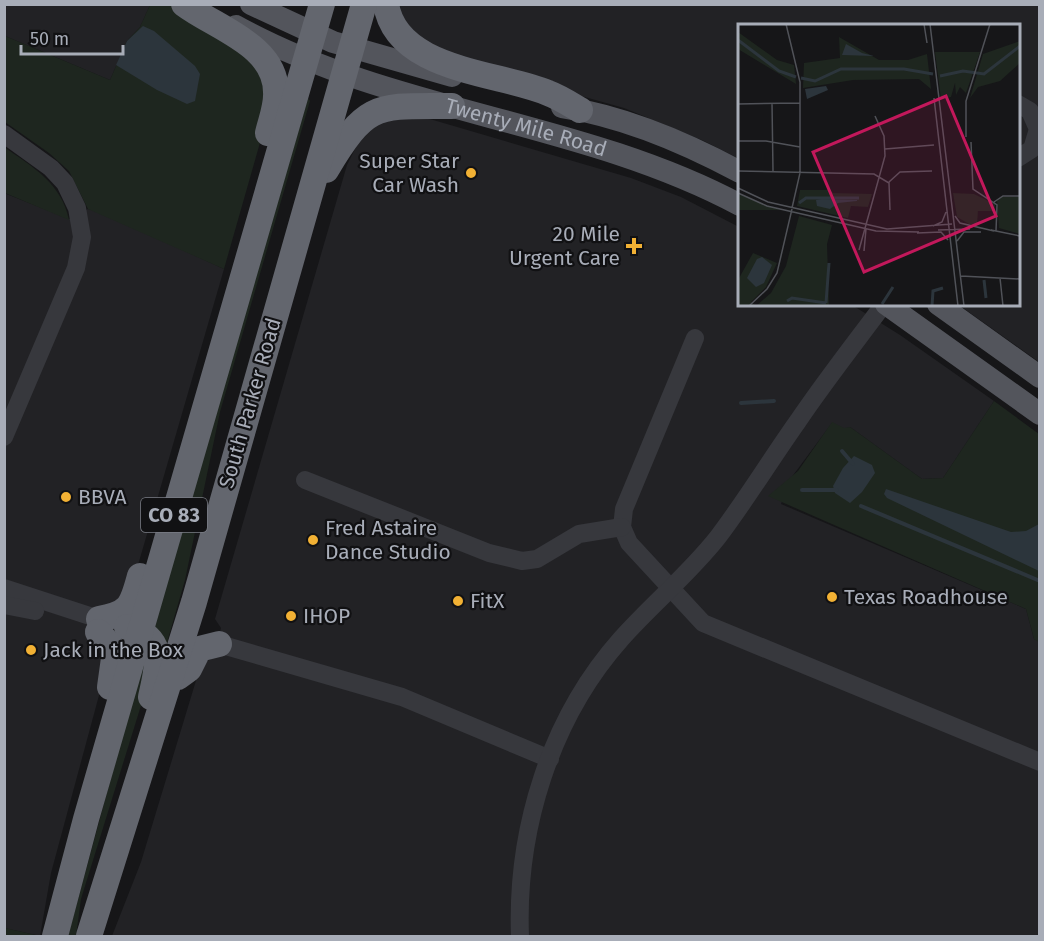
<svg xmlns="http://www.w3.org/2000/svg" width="1044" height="941" font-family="'Fira Sans',sans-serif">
<rect width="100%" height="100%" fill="#161618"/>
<!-- built -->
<g fill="#222225">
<polygon points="4,5 150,5 140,27 127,41 110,80 5,36"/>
<polygon points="394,5 1039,5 1039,362 959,305 1018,304 1018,26 740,26 739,159 704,141 624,108 496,72 421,45"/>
<polygon points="423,117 631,178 681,197 739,227 740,304 852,305 900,335 994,401 943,478 922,479 850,427 844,429 832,423 791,478 781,504 1026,609 1034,639 1040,642 1039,936 112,936 141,862 201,664 213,658 221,628 215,619 347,165 361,137 376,126 387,120"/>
<polygon points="4,193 69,219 88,209 100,212 224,269 129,596 107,612 108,662 51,873 40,936 4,928 4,592 7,580 4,577"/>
</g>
<!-- green -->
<g fill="#1e261f">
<polygon points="150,5 178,5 265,66 267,118 224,269 88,209 69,171 49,153 5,122 5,36 110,80 127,41 140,27"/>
<polygon points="308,98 310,101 220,412 185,580 166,646 158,641 154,625"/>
<path d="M 4,147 C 33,167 62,184 69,220 L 5,193 Z"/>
<polygon points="994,401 1039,434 1039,642 1034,639 1026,609 768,496 798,471 832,422 844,428 850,427 922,479 943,478"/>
<polygon points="145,653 152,670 81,899 76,936 68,936"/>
<polygon points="5,928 40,936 5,936"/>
</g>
<!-- water -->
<g fill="#2c353c">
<polygon points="143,26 154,31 195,66 200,74 195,101 187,104 157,90 116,65 127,41"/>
<polygon points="854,456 872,465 875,473 862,492 850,503 835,493 833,486 843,468"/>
<polygon points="886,489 1011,532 1026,531 1039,524 1039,571 887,498 884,494"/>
</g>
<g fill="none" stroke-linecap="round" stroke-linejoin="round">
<!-- stream -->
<g stroke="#2c353c" stroke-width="4">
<polyline points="741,403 774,401"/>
<polyline points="842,451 853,464"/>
<polyline points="802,490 837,490"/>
<polyline points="861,506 1040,581"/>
</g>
<!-- minor -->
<g stroke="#37383d" stroke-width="18">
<polyline points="1018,104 1030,111 1038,129 1032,149 1018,158"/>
<polyline points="4,134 51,168 65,183 77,208 82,237 76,268 4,437"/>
<polyline points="695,338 624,509 622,527 629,543 703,623 1040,762"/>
<polyline points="305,480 489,553 522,561 537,559 579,534 622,527"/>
<polyline points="4,588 99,619"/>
<polyline points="4,605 35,611"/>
<polyline points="219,644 402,697 550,759"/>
<path d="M 520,936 C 516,830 550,719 621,639 C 652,604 689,574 718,537 C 746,500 771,459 798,421 C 825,381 855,343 884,304"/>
</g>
<!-- major -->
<g stroke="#53555c" stroke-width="22">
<polyline points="251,4 333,42 452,76"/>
<path id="s1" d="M 236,26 C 393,113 581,120 740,205"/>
<path d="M 562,107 C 622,116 686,143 740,172"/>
<polyline points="886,304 1040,414"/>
<polyline points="938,304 1040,377"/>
</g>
<!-- highway -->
<g stroke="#63666e" stroke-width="26">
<path d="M 184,4 C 216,28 276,45 276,92 C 277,106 271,120 268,133"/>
<path d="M 386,4 C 396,71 498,72 548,93 C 559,97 570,104 580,110"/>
<path d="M 326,170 C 367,101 376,106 452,106"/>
<path d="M 99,619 C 131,613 132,605 140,576"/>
<path d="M 127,627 C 167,638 158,665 151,697"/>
<polyline points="98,632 115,651 110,687"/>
<polyline points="178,677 189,669 199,649 219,644"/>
<polyline points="55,936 86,819 322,4"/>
<polyline points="89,936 194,602 364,4"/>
</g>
</g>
<!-- markers -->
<g fill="#f2b134" stroke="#111113" stroke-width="2">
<circle cx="471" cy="173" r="6"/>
<path d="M631 237h6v6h6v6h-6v6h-6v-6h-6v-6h6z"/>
<circle cx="66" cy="497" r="6"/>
<circle cx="313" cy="540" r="6"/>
<circle cx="832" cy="597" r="6"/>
<circle cx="458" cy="601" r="6"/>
<circle cx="291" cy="616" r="6"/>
<circle cx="31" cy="650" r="6"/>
</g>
<g text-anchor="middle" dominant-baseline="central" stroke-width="4.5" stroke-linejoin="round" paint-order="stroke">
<!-- shield labels -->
<rect fill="#111113" stroke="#7b7e86" stroke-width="1.5" x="141" y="498" width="66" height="34" rx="4.5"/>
<g font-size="20" font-weight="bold" fill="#a8adb8">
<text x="174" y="515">CO 83</text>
</g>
<!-- street labels -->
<g font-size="21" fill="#a8adb8" stroke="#111113">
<text stroke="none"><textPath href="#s1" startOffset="308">Twenty Mile Road</textPath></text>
<text transform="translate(250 403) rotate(-74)">South Parker Road</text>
</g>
<!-- poi labels -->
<g font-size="21" fill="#a8adb8" stroke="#111113" text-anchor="start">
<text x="459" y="161" text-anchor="end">Super Star<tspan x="459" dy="24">Car Wash</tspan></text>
<text x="620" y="234" text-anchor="end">20 Mile<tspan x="620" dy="24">Urgent Care</tspan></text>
<text x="78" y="497">BBVA</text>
<text x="325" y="528">Fred Astaire<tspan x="325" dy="24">Dance Studio</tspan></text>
<text x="844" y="597">Texas Roadhouse</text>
<text x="470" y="601">FitX</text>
<text x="303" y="616">IHOP</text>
<text x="43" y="650">Jack in the Box</text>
</g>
</g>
<!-- overview -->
<g transform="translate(738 24)">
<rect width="282" height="282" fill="#161618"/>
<path d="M 0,8 L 39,36 L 56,41 L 58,60 L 0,25 ZM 101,13 L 141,36 L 170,36 L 189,30 L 193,65 L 181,55 L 115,56 L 65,64 L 66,39 L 102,34 ZM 282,17 L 282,39 L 262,57 L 240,63 L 232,74 L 245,30 ZM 197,28 L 242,28 L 228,69 L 222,63 L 218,71 L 217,59 L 213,73 L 203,75 ZM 62,166 L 92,166 L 95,169 L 134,170 L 130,183 L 113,182 L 110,194 L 59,182 ZM 215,169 L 236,170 L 257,180 L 257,187 L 240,187 L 239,201 L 231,200 L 219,193 ZM 0,170 L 42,186 L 0,186 ZM 264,173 L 282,173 L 282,210 L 261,204 L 259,177 ZM 61,192 L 94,201 L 89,220 L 91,282 L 0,282 L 0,256 L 15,229 L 39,239 L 28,263 L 13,278 L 18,282 L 33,269 L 48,242 Z" fill="#1e261f"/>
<path d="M 108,20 L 124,29 L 136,32 L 104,31 ZM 88,62 L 90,66 L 69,75 L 67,65 ZM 84,175 L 119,176 L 119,177 L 100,179 L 92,185 L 79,182 L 78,176 ZM 24,233 L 34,241 L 26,259 L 18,263 L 9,254 L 19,235 Z" fill="#2c353c"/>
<path fill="none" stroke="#2c353c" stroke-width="3" d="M 0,16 L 41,47 L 58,53M 202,52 L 225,47 L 246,50 L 282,22M 63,54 L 77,57 L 103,45 L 166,45 L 195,50M 61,179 L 68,174 L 121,174M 246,256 L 248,274M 49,277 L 54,274 L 88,279M 88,279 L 91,239M 144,280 L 155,263M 194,282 L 195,267 L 205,264"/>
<path fill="none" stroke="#505258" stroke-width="1.5" d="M 48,0 L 62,58 L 62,149 L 54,184M 186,0 L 189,19M 192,0 L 226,282M 196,74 L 220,282M 34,79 L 35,147M 0,80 L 62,79M 228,113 L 228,77 L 252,0M 0,117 L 28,117 L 62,123M 233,118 L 235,165 L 259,181 L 258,207M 147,125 L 196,121M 0,147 L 136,150 L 151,159 L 152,186M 151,158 L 162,148 L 194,147M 0,164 L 30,178 L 149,205 L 214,200M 0,169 L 29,182 L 138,207 L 181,208M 256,178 L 265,172 L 282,172M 217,192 L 222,199 L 256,207M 195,202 L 204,198 L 208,188M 200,206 L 232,205M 253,206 L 282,212M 179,209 L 203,208 L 210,216M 219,217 L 226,208 L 243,208M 121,226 L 147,132 L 146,112 L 137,92M 126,227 L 128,205M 223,252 L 282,255M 262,254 L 265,282M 11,282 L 29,265 L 39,249 L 54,185"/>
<path fill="#c2185b" fill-opacity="0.15" stroke="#c2185b" stroke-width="3" d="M 208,72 L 258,192 L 126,248 L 75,128 Z"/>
<rect width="282" height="282" fill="none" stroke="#a8adb8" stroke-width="3"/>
</g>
<!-- border -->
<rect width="1044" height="941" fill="none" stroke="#a8adb8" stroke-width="12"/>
<!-- scale -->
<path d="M21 45v9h102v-9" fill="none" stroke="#a8adb8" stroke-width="3"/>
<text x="30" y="45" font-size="18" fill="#a8adb8" stroke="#111113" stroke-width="4.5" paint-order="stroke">50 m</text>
</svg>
